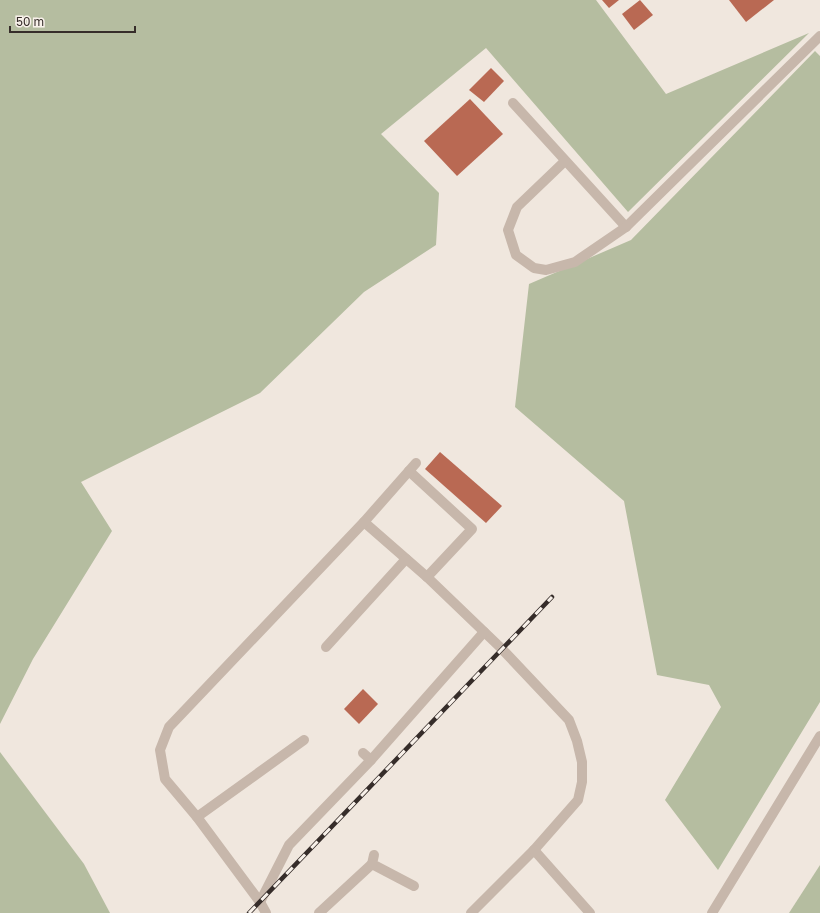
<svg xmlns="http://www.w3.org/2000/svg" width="820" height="913" font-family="'Golos Text',sans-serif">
<rect width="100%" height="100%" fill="#f0e7de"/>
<!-- green -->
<g fill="#b5bda0">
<polygon points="0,0 596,0 666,94 809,33 628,212 486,48 381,134 439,193 436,245 364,292 260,393 81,482 112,531 33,659 0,724"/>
<polygon points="815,51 820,56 820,702 718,870 665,800 721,707 709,685 657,675 624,501 515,407 529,284 631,240"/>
<polygon points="0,752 84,864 110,913 0,913"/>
<polygon points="820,865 820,913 789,913"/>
</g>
<!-- building -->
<g fill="#b96953">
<polygon points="602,0 619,0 609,8"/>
<polygon points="640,0 653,15 634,30 622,14"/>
<polygon points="729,0 774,0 746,22"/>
<polygon points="491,68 504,81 484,102 469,90"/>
<polygon points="470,99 503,134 457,176 424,141"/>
<polygon points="440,452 502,506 486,523 425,469"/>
<polygon points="363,689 378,704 359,724 344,709"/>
</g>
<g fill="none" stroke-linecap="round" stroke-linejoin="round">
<!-- service -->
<g stroke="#c7b7ab" stroke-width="10">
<polyline points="513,103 626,227"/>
<polyline points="565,161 517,207 508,230 516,255 534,268 546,270 575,262 626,227 820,36"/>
<polyline points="409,471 472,529 427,577"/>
<polyline points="364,522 427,577 502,649 569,720 577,741 582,762 582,782 578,800 534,850 471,913"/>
<polyline points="326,647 406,559"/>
<polyline points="363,753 371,760"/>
<polyline points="197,817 304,740"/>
<polyline points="534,850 590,913"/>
<polyline points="374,855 372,864 414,886"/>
<polyline points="260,902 289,845 371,760 484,632"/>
<polyline points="266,913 260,902 197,817 165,779 160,750 169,727 364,522 416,463"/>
<polyline points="319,913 372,864"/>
<polyline points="712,913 820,736"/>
</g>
<defs>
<polyline id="rail" points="249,913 552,597"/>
</defs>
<!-- rail casing -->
<use href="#rail" stroke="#362d2a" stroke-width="4.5"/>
<!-- rail -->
<use href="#rail" stroke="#f8f1ea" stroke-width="3" stroke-dasharray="9" stroke-linecap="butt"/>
</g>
<!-- scale -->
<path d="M10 26v6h125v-6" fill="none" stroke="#362d2a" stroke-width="2"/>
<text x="16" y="26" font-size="12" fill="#362d2a" stroke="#f8f1ea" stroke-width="3" paint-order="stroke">50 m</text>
</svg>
